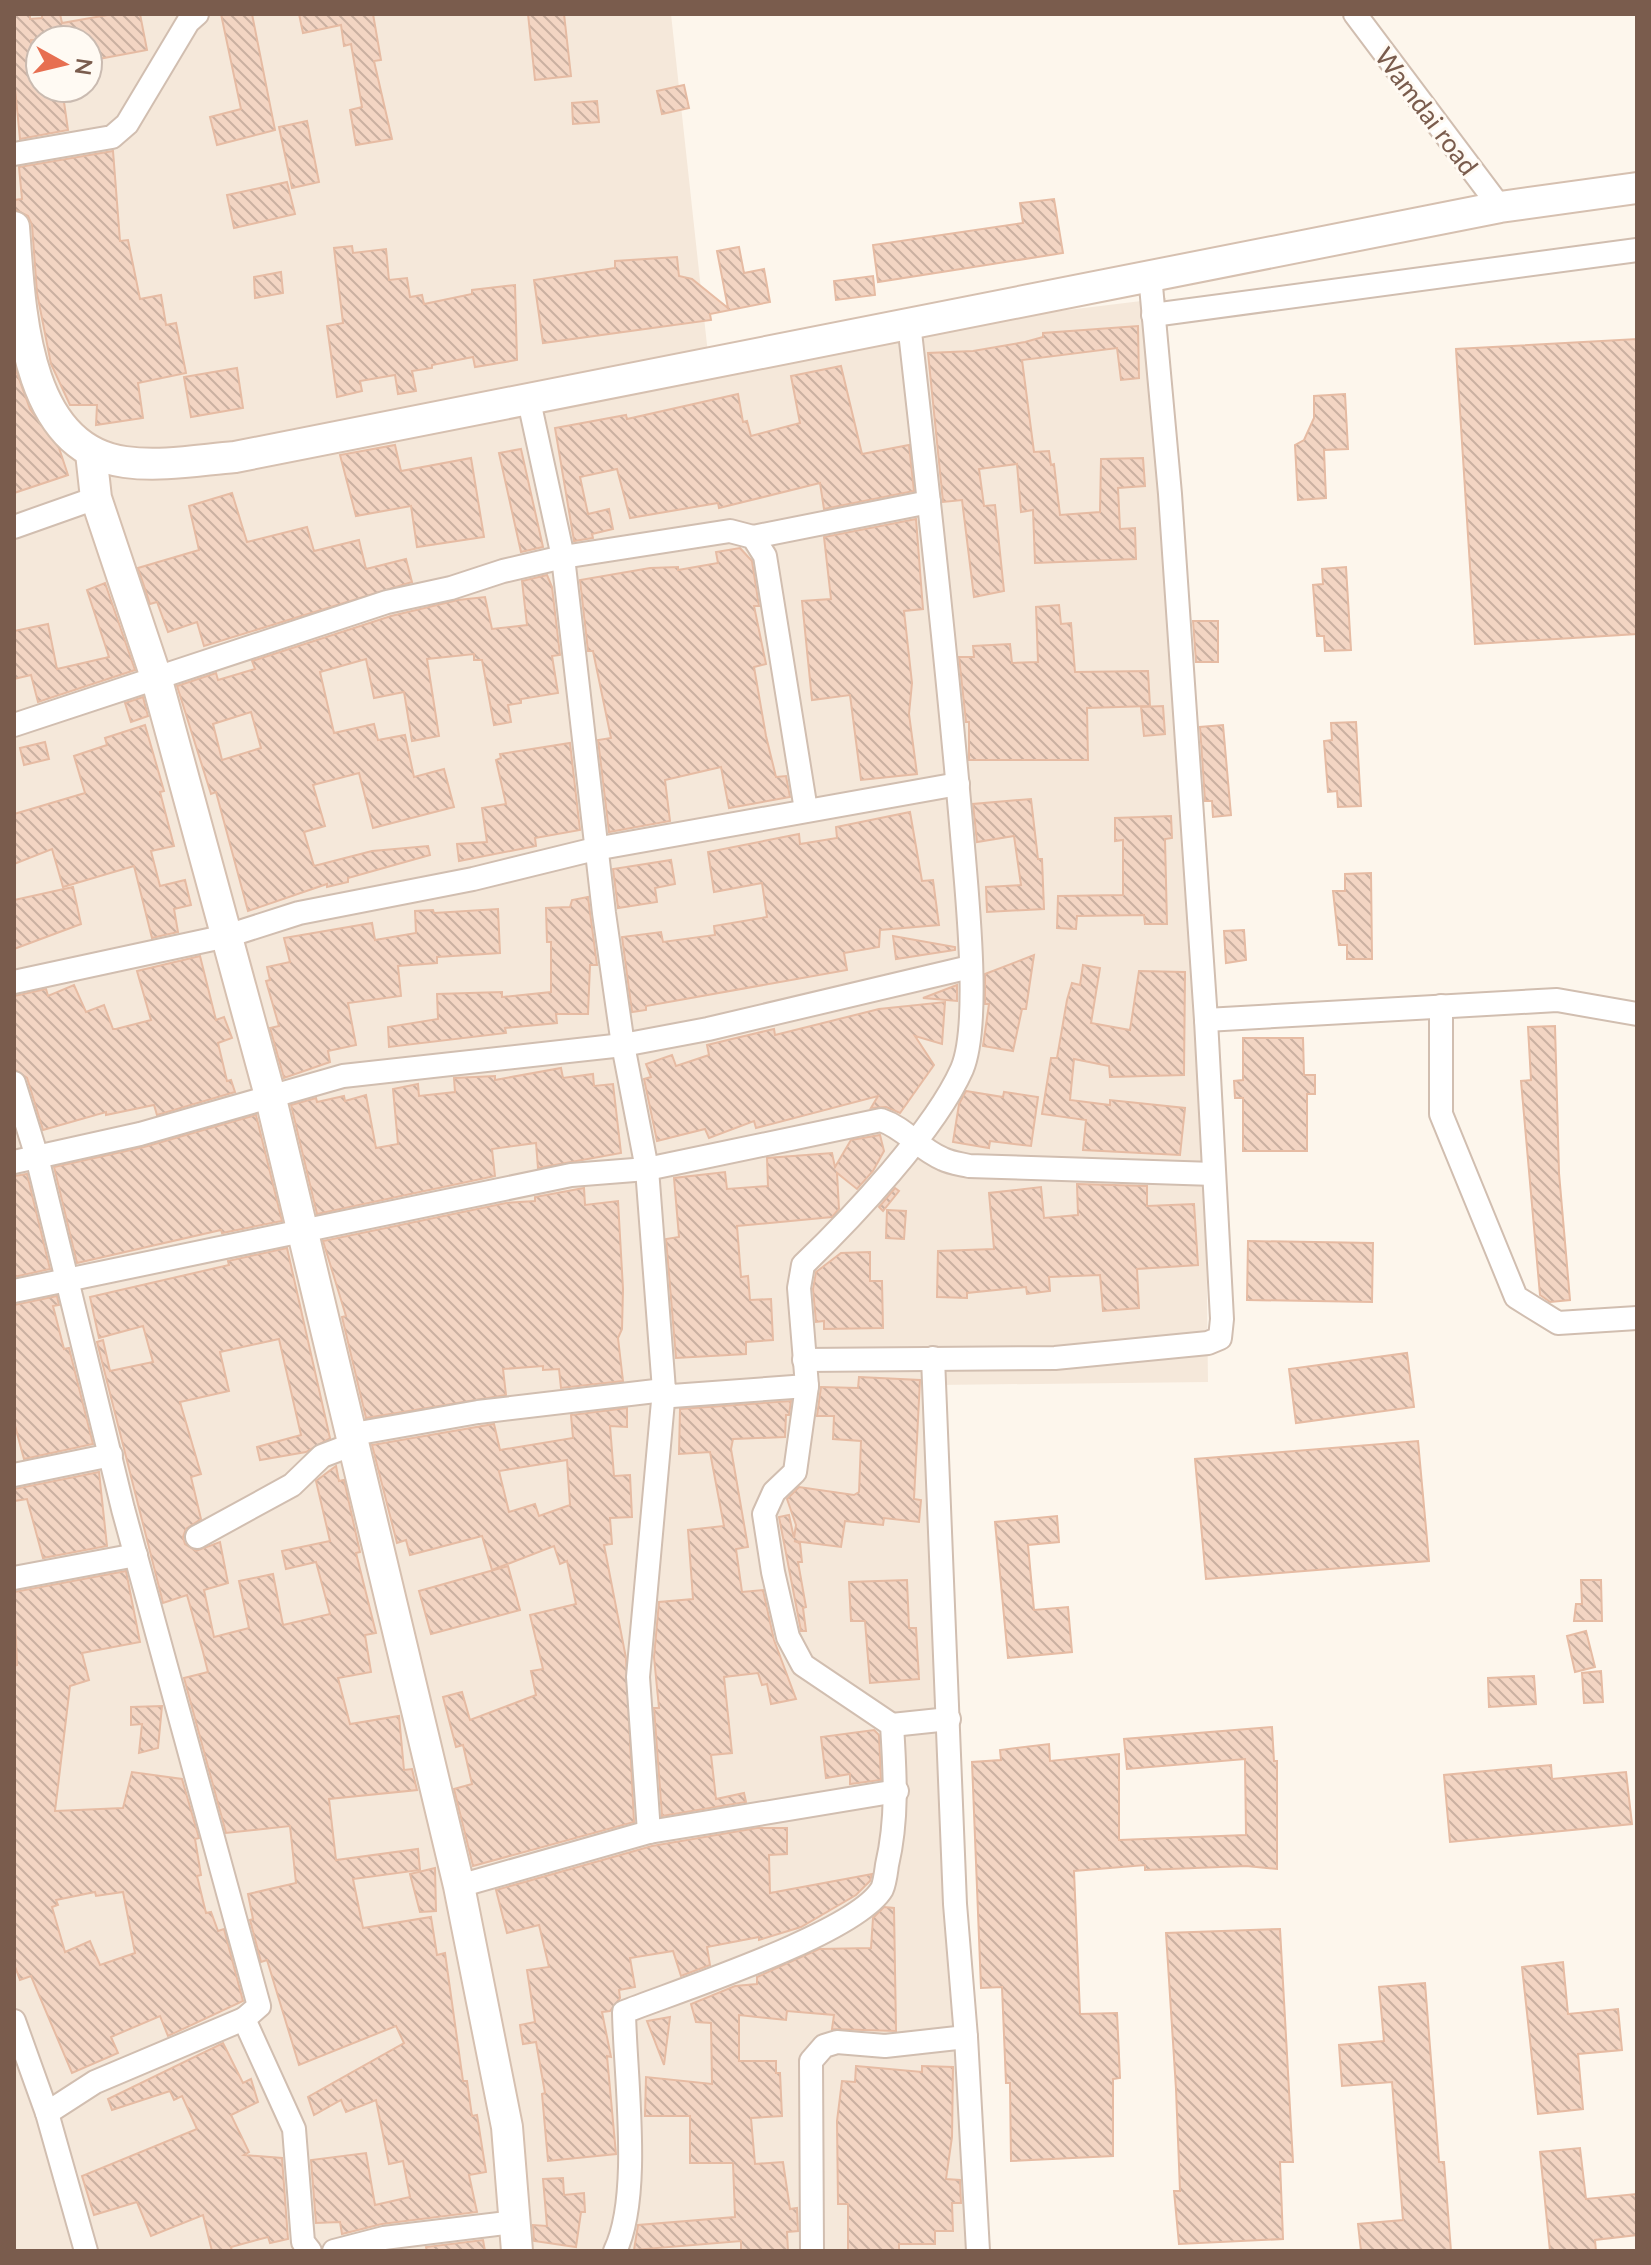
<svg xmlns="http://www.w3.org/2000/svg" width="1651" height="2265" font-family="Lato,sans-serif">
<defs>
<pattern id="building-back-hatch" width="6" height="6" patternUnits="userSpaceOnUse" patternTransform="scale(2)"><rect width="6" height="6" fill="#f3d5c3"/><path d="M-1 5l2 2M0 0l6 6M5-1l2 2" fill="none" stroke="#cab0a1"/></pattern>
</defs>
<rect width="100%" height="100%" fill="#fdf6ec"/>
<!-- residential -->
<path fill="#f5e8da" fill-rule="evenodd" d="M 14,14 L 671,14 L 708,354 L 1166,298 L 1203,959 L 1208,1382 L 938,1385 L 968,2251 L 14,2251 ZM 40,40 L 88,40 L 88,88 L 40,88 Z"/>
<!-- building -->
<g fill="url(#building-back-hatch)" stroke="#e6bba3" stroke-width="2" fill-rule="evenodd">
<polygon points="14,14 30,14 30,19 42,18 42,14 60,14 62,23 113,14 140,14 147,50 88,61 88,40 31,40 33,77 38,77 39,88 62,88 68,130 20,139 14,78"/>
<polygon points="221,14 252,14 275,130 217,145 210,117 241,109"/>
<polygon points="299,14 373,14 381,60 374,61 392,139 356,145 350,110 362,107 351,44 344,46 341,25 303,33"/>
<polygon points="528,14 564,14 571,76 535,80"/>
<polygon points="684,85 689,108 662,114 657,91"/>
<polygon points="597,101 599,122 573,124 572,103"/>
<polygon points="307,121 319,182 292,188 279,127"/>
<polygon points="113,151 120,241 128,240 140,299 161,295 166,325 176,323 186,373 138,383 143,418 96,425 97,405 70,405 51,364 37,293 32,225 28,216 14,209 14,200 22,199 19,167"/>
<polygon points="287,182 295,214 234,228 227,195"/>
<polygon points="1054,199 1063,253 878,282 873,245 1023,223 1020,203"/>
<polygon points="352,246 353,253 386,249 389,280 407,278 410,297 422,295 424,304 472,294 472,290 515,285 517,360 475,367 473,357 432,365 432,368 412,371 416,391 398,394 395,375 360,381 362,391 337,397 327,326 343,323 334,248"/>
<polygon points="739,247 744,273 764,269 770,302 710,314 711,320 543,343 534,280 615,268 615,261 677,257 679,276 692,279 728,308 717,251"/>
<polygon points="281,272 283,293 255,298 254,277"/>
<polygon points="873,276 875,295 836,300 834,281"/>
<polygon points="1138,326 1139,378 1121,380 1117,348 1022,360 1034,452 1049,451 1051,465 1054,464 1060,515 1100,512 1101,459 1143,458 1145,486 1118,488 1120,529 1135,528 1136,559 1035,563 1033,510 1021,512 1017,464 979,469 984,506 995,505 1004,591 974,597 962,500 943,502 928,353 973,351 1025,342 1043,337 1043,333"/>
<polygon points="1637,339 1637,634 1475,644 1456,349"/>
<polygon points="14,365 30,409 59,448 68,475 14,493"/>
<polygon points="841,366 862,454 909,445 914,491 824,509 820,483 719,508 718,503 630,518 617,469 580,477 588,514 609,509 613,529 592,534 593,538 574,541 555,428 626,415 627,419 738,394 743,422 747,421 751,436 800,423 791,376"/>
<polygon points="237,368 243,408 191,417 184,377"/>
<polygon points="1345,394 1348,449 1324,450 1326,498 1298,500 1295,445 1304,440 1314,418 1314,396"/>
<polygon points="395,445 401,471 471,458 484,537 417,547 411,506 356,516 340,455"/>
<polygon points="521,449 543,547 521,552 499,453"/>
<polygon points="232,493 247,542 307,527 314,551 359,540 366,569 406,559 412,582 204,646 197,622 168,632 157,602 150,604 138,568 199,550 189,506"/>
<polygon points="916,519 923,609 904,611 912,683 909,714 917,774 861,780 850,695 812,700 802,601 831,599 824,537"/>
<polygon points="740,548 752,561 759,606 754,606 766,664 754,667 766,736 776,777 786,776 790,797 729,808 721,767 665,780 670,821 609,832 598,740 611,738 593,651 588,651 580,580 650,568 678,567 678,570 718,563 716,552"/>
<polygon points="1346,567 1351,650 1325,651 1324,636 1317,636 1313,585 1323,584 1322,569"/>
<path d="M 547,575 L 552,587 L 560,655 L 552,656 L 558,693 L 521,699 L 521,703 L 508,705 L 511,722 L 494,725 L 482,660 L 474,660 L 474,654 L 427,659 L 439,736 L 412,741 L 404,692 L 374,698 L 366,659 L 320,672 L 334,733 L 374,724 L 378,740 L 405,735 L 414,777 L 444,769 L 454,807 L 373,828 L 359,773 L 313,785 L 325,826 L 304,832 L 314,866 L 372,851 L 428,846 L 430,855 L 348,878 L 348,882 L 327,887 L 327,884 L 248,911 L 216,792 L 211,794 L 177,686 L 216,673 L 218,680 L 255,669 L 252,661 L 391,616 L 458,600 L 485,597 L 492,629 L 527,625 L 522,581 ZM 251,712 L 261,748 L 222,760 L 213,724 Z"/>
<polygon points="105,583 135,670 38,702 31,675 14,679 14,631 48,624 57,669 109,657 87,590"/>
<polygon points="1059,605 1061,624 1071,623 1075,672 1148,671 1150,706 1087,708 1088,760 969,760 969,722 966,722 959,657 974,657 973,646 1010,644 1012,663 1038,662 1036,607"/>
<polygon points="1193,621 1218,621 1218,662 1196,662"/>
<polygon points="143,697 148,716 131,722 125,703"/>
<polygon points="1163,706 1165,734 1144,736 1141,707"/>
<polygon points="1356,722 1361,806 1338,807 1337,791 1328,792 1324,741 1332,740 1331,723"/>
<polygon points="145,725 164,791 160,792 174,846 151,851 160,886 185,880 191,905 174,909 178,932 152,938 134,866 63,887 52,849 14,864 14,814 85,793 74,756 107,745 105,738"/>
<polygon points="1223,725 1231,815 1213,817 1212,801 1205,801 1200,727"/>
<polygon points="45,742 49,759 24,765 20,748"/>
<polygon points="570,743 580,830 535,838 536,846 459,861 457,844 487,842 482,808 506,804 496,760 501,758 500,754"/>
<polygon points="1031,799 1038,859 1042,859 1044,909 987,912 986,887 1021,885 1014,836 977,842 973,804"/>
<polygon points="910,812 922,881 933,880 939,925 880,930 879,947 844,953 847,970 646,1006 646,1010 632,1012 622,937 661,932 663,942 715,935 714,926 767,917 762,883 714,892 708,852 799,834 800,844 837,838 836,827"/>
<polygon points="1171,816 1172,838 1165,839 1167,924 1145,924 1144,915 1077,916 1076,929 1057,928 1058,896 1123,895 1123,840 1115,841 1115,818"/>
<polygon points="671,860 675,884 655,888 657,902 618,908 613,869"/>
<polygon points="1371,873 1372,959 1347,959 1347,945 1339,945 1333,891 1345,891 1345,874"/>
<polygon points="73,887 81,924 14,949 14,900"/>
<polygon points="588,897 597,965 590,965 588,1014 556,1014 557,1023 505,1028 506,1033 389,1047 388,1027 438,1019 437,994 502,992 502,997 551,992 551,942 547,942 546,908 570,907 572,900"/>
<polygon points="498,909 500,953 437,957 437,963 398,966 401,996 348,1003 356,1045 328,1051 330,1062 284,1078 270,1028 279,1026 266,981 270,980 267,967 290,962 284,938 372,923 375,940 416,933 415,911 433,910 434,913"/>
<polygon points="1244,930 1246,960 1226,963 1224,931"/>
<polygon points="893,936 955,947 955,950 896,959"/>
<polygon points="1034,955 1026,1009 1022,1009 1013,1051 983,1046 989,1004 985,1004 985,974"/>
<polygon points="200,956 216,1020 224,1017 232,1038 218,1043 227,1081 231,1080 235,1092 157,1115 154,1105 106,1115 106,1112 43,1130 27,1078 14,1069 14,996 46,989 48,996 74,985 86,1012 104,1005 113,1029 116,1029 151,1020 137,971"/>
<polygon points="1083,965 1100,968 1091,1023 1130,1030 1139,971 1185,972 1184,1075 1110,1077 1109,1066 1074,1059 1070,1100 1110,1105 1110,1100 1185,1108 1180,1155 1083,1150 1086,1120 1042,1114 1051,1058 1057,1058 1067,1000 1072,983 1080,985"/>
<polygon points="957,985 957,1001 923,998"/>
<polygon points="945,1002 942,1044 915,1036 934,1065 900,1113 886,1107 871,1108 878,1096 756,1128 754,1121 709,1138 705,1129 657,1141 644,1079 651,1077 646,1064 672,1055 676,1066 709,1055 707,1045 736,1038 774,1029 775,1035 879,1009"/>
<polygon points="1555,1026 1559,1173 1570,1300 1550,1302 1540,1295 1521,1081 1531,1080 1528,1027"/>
<polygon points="1243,1038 1303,1038 1304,1075 1315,1075 1315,1094 1307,1094 1307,1151 1243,1151 1243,1098 1235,1098 1234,1081 1243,1080"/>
<polygon points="561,1068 563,1078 593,1074 594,1086 613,1084 621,1153 538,1168 536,1143 492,1149 495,1176 317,1214 291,1105 316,1098 317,1102 344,1096 345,1101 366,1095 376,1148 398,1144 393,1089 418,1084 419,1096 455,1092 454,1078 495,1076 495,1080"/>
<polygon points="966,1091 1003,1097 1004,1092 1038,1097 1031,1146 990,1141 989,1148 953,1142 959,1104"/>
<polygon points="256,1115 282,1221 222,1233 221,1230 77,1263 54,1167 144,1147"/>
<polygon points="880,1135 884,1151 873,1171 857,1189 837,1173 839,1209 832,1217 737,1226 741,1277 748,1276 750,1300 771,1299 773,1340 746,1342 746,1354 676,1358 666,1239 679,1237 674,1178 725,1172 727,1189 768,1186 767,1158 832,1153 835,1167 851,1140"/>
<polygon points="27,1174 50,1269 14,1277 14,1176"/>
<polygon points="1077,1184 1147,1186 1147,1206 1194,1204 1198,1265 1137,1269 1139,1308 1103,1311 1100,1275 1049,1277 1050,1291 1027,1294 1026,1287 967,1293 967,1298 937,1297 938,1251 994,1249 989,1193 1041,1187 1044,1218 1078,1215"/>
<polygon points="584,1188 585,1205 618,1201 623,1289 622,1329 618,1338 623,1381 561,1388 559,1369 543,1370 543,1366 503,1369 506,1395 366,1418 342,1317 346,1316 323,1241 506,1203 535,1201 535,1197"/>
<polygon points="895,1188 899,1191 883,1211 879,1207"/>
<polygon points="887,1210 906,1211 904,1239 886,1238"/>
<polygon points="1248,1241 1373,1243 1372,1302 1247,1300"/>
<polygon points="287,1248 330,1438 306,1452 260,1460 257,1447 301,1435 279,1339 220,1352 229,1391 180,1402 201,1474 191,1477 201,1519 186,1529 183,1537 185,1544 196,1551 220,1542 228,1583 204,1590 214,1637 249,1628 239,1581 273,1574 283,1625 330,1614 316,1562 286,1569 282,1551 330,1541 316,1481 336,1466 339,1481 344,1480 360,1552 356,1553 376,1633 365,1635 371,1672 338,1678 350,1724 399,1716 404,1770 412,1769 417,1790 329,1799 336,1860 418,1849 420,1870 353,1879 363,1928 431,1917 437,1955 445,1953 463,2081 467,2081 472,2116 477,2115 486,2172 469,2175 477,2212 382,2224 342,2234 340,2222 316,2223 311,2160 366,2153 375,2205 410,2197 403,2161 389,2164 376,2100 346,2112 341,2100 314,2115 308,2097 404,2043 396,2026 299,2065 267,1960 261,1962 250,1920 253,1919 248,1894 296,1883 290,1826 226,1833 184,1678 208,1672 203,1652 187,1595 163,1603 97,1342 103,1340 110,1371 153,1362 143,1326 99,1338 90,1297 229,1265 228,1261"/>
<polygon points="870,1252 870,1281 882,1281 883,1328 824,1329 824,1321 816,1322 813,1289 816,1272 841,1253"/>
<polygon points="57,1296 59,1305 53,1306 64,1349 69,1348 93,1444 24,1459 14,1422 14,1305"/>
<polygon points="1407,1353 1414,1407 1296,1423 1289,1369"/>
<polygon points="859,1377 920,1380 914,1499 921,1500 919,1522 884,1518 883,1525 845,1521 841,1547 794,1541 800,1543 802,1562 798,1562 806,1607 803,1608 806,1631 801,1631 779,1517 789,1515 794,1538 796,1525 787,1499 799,1487 854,1495 859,1492 861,1441 833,1439 834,1416 817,1416 821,1387 858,1388"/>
<polygon points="791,1401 789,1415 786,1415 785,1437 733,1439 731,1449 748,1547 736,1549 742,1592 763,1590 774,1640 796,1699 771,1704 767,1684 762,1685 758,1673 724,1677 732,1753 711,1755 716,1799 744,1793 746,1802 662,1816 654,1708 659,1708 654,1657 659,1602 693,1599 688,1530 724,1526 710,1452 679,1454 680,1409"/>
<path d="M 627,1408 L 627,1427 L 610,1426 L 614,1476 L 630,1475 L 632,1517 L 610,1518 L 612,1544 L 604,1545 L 626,1658 L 634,1822 L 473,1866 L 454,1789 L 472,1784 L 463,1745 L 456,1747 L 443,1697 L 462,1692 L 470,1720 L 536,1695 L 531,1671 L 543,1669 L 530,1615 L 576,1604 L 567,1561 L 560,1564 L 554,1546 L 492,1570 L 482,1536 L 410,1555 L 406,1540 L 397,1543 L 372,1445 L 494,1424 L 500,1450 L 573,1438 L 571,1415 ZM 567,1460 L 570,1505 L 539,1516 L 535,1504 L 509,1512 L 499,1471 Z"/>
<polygon points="1418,1441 1429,1561 1206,1579 1195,1459"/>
<polygon points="99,1472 107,1546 43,1558 27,1499 14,1501 14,1489"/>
<polygon points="1057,1516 1059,1542 1028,1545 1034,1610 1068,1607 1072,1652 1008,1658 995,1522"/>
<polygon points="508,1566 520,1610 431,1634 419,1591"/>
<path d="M 126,1571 L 140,1642 L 82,1653 L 89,1680 L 70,1686 L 55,1811 L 123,1808 L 132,1772 L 182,1779 L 199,1838 L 195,1839 L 201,1875 L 197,1876 L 206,1913 L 211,1912 L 218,1931 L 224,1929 L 243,2001 L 168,2036 L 160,2016 L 111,2037 L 118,2053 L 72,2073 L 31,1976 L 20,1980 L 14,1964 L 14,1666 L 17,1665 L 14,1592 ZM 95,1892 L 96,1896 L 123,1892 L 135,1953 L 100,1965 L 90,1941 L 65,1952 L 52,1907 L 58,1905 L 56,1900 Z"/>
<polygon points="907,1580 909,1628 916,1628 919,1679 870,1683 865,1621 851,1621 849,1582"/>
<polygon points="1581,1580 1601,1580 1602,1621 1574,1621 1576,1604 1582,1604"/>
<polygon points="1586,1631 1595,1667 1575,1672 1567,1636"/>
<polygon points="1601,1671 1603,1702 1584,1703 1582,1673"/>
<polygon points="1534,1676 1536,1704 1489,1707 1488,1678"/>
<polygon points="162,1706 158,1748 139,1753 142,1724 131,1725 131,1707"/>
<polygon points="1272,1727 1274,1761 1277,1761 1277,1869 1246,1866 1145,1870 1145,1865 1074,1871 1080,2014 1117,2013 1120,2078 1113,2079 1113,2156 1011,2161 1010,2083 1006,2083 1002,1987 981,1988 972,1762 1001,1760 1000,1750 1049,1744 1050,1761 1119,1754 1119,1840 1246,1835 1245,1759 1127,1769 1124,1739"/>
<polygon points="874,1730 879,1735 881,1780 850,1784 850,1774 826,1778 821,1737"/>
<polygon points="1551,1765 1552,1779 1626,1772 1632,1824 1450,1842 1444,1775"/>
<polygon points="757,1828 787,1828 787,1854 769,1855 770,1893 872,1874 870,1881 856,1895 801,1927 759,1940 759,1937 707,1947 710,1965 681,1976 673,1951 630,1958 635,1987 619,1990 620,1998 610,2011 602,2012 611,2057 607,2056 616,2154 548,2161 542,2094 545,2093 536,2042 523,2044 520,2025 535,2022 527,1970 549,1967 539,1925 507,1933 496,1890 652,1846"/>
<polygon points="435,1868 436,1911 420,1912 410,1874"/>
<polygon points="884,1907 894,1908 896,2031 832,2029 834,2015 787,2011 786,2020 739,2015 739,2061 776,2061 776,2073 780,2073 782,2116 751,2118 755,2164 783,2162 790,2209 797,2208 798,2231 787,2232 788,2251 741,2251 741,2241 634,2250 638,2225 735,2217 733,2163 690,2163 690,2116 645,2116 646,2077 712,2084 711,2023 696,2022 691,2004 735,1986 757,1984 757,1977 819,1949 871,1948 873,1918"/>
<polygon points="1280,1929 1293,2162 1280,2162 1283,2239 1179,2244 1174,2191 1180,2191 1176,2089 1166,1933"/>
<polygon points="1563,1962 1568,2014 1618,2009 1622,2050 1578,2054 1583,2109 1538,2114 1522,1967"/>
<polygon points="1425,1983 1439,2162 1444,2162 1451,2251 1361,2251 1358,2224 1403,2220 1392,2082 1342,2086 1339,2045 1384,2041 1379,1987"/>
<polygon points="670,2017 664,2065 647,2021"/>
<polygon points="223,2043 243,2083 251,2079 258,2102 231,2115 249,2152 244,2155 282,2158 288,2239 270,2243 268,2237 231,2247 232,2251 212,2251 203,2215 151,2236 137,2202 94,2215 82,2176 197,2129 182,2096 174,2100 170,2091 112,2110 108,2099"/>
<polygon points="856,2066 922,2072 922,2066 953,2067 952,2137 946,2179 960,2180 961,2203 952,2203 953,2231 935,2231 935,2244 899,2244 899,2251 848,2251 848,2204 838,2204 837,2121 842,2081 855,2082"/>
<polygon points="1580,2148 1586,2199 1636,2194 1637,2235 1595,2240 1596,2251 1550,2251 1540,2152"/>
<polygon points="563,2178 564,2195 584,2193 585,2212 581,2212 576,2247 534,2241 533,2225 547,2226 543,2179"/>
<polygon points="483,2240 485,2251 427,2251 426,2247"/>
</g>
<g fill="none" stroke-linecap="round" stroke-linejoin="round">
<defs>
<g id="street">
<polyline points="1355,14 1500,207"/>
<polyline points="14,154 112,137 127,124 188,22 197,14"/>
<polyline points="1153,315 1637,250"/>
<polyline points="529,401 563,557 604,913 623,1045 647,1169 664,1390 638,1677 649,1832"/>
<polyline points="14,527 96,498"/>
<polyline points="753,537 929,502"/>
<polyline points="14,725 387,602 451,588 503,571 563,557 730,531 753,537 765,556 806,810"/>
<polyline points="14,982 227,936 299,913 473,879 595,849 958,784"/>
<polyline points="1441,1006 1441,1114 1516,1297 1558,1323 1637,1318"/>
<polyline points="1206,1020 1557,1000 1637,1014"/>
<polyline points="14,1083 37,1157 123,1509 259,2006 244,2019 294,2129 303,2242 310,2251"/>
<polyline points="14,1162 140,1134 343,1076 623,1045 708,1029 970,967"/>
<path d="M 14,1291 L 571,1175 L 647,1169 L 881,1120 C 905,1128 919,1149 943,1159 C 951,1163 961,1164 969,1166 L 1214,1174"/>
<polyline points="933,1358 955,1904 966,2037 978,2251"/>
<polyline points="804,1360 1055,1358 1208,1343 1220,1338 1222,1319 1206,1020 1170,494 1150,275"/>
<polyline points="348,1435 478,1412 664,1390 672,1396 807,1386"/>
<polyline points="14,1475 111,1455"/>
<polyline points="197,1537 292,1485 322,1456 351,1445"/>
<polyline points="14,1578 136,1555"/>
<polyline points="892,1725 949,1719"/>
<polyline points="459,1886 649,1832 897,1791"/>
<polyline points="14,2021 47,2113 86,2251"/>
<polyline points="47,2113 95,2082 244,2019"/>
<polyline points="334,2251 384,2238 514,2222"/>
<path d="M 615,2251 C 642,2196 625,2076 624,2012 C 677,1991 855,1934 882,1889 C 885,1882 886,1872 887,1865 C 898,1818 895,1773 892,1725 L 803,1665 L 788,1637 L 773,1572 L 764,1514 L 774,1492 L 795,1472 L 807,1386 L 799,1288 L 803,1265 C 851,1219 935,1130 962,1069 C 980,1026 968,907 964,858 C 949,680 929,501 909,323"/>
<polyline points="812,2251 811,2061 824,2046 837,2042 885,2046 966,2037"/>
</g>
<g id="secondary">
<path d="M 14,227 C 20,305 23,449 125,462 C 161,467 199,460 235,457 L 1500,207 L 1637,188"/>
<polyline points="91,453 96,498 156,677 271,1099 459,1886 507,2127 517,2251"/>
</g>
</defs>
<!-- street casing -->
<use href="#street" stroke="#d1beb0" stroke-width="26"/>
<!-- secondary casing -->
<use href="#secondary" stroke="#d6c0b0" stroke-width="34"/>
<!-- street -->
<use href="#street" stroke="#fff" stroke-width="22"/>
<!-- secondary -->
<use href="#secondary" stroke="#fff" stroke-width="30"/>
</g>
<g text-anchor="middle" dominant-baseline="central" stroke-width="6" stroke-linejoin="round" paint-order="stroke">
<!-- street labels -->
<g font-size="26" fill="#7a5c4d" stroke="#fffaf3">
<text transform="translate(1427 111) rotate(53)">Wamdai road</text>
</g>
</g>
<!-- border -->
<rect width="1651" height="2265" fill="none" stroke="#7a5c4d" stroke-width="32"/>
<!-- north arrow -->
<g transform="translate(64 64) rotate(98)"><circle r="38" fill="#fffaf3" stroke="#cabbb1" stroke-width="2"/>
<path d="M0-6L14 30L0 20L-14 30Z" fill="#e76f51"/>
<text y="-12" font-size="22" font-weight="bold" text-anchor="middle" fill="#7a5c4d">N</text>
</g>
</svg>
